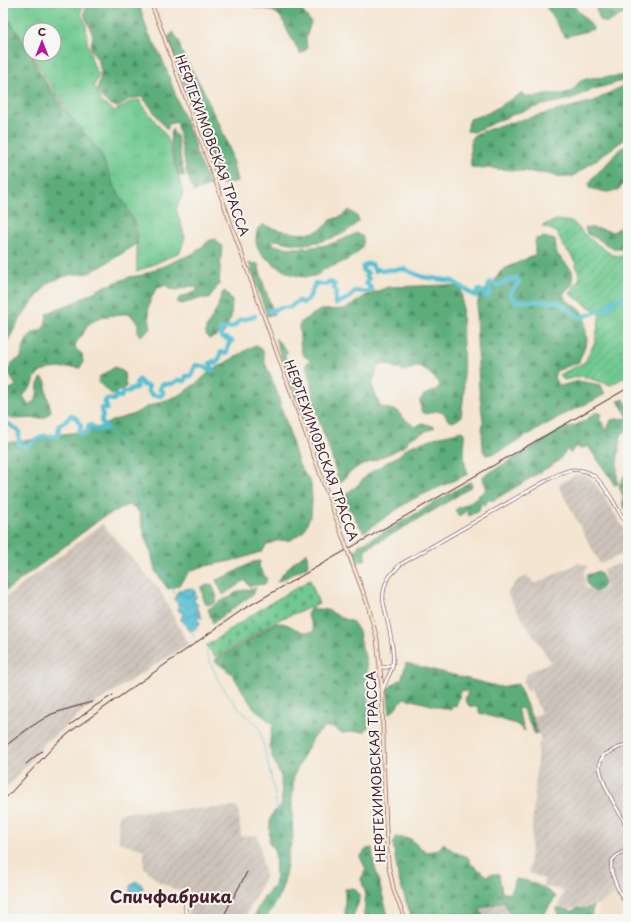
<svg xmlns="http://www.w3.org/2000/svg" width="631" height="922" font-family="'Playpen Sans',sans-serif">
<defs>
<pattern id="industrial-furrows" width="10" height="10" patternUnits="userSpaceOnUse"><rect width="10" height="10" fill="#ccc2b9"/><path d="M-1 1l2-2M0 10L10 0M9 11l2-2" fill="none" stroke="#b1a69f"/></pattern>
<pattern id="grass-tufts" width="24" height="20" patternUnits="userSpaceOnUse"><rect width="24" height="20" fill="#6fc990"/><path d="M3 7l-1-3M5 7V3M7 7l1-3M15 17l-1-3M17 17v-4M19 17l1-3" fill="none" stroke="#62ac7c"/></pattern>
<pattern id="forest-firs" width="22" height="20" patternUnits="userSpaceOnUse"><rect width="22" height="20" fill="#5bad7a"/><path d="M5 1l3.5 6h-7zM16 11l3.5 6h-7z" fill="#4d8c64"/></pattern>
<pattern id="cemetery-stones" width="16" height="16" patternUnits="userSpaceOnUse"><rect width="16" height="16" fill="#6fc990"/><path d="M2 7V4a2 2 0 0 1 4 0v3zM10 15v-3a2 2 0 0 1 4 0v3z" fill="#62ac7c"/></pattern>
<pattern id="garden-furrows" width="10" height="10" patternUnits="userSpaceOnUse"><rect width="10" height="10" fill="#6fc990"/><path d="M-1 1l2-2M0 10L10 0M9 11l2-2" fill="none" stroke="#62ac7c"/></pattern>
<pattern id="water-waves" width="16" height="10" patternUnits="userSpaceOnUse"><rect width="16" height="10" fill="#57c0d3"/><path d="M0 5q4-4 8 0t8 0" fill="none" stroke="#4a9bab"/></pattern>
</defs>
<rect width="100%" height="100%" fill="#f6f6f2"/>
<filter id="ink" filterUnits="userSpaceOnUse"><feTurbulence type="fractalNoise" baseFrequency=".025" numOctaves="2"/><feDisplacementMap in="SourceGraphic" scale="8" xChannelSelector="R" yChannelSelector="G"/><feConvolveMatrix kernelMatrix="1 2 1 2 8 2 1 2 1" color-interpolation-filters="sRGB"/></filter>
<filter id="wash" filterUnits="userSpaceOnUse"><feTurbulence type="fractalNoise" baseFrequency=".012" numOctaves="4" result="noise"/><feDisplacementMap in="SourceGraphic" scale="16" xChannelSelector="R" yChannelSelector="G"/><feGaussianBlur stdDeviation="0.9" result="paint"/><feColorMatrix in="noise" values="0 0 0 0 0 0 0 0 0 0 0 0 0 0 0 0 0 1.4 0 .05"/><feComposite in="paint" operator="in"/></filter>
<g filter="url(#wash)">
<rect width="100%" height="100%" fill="#f4e5d1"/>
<!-- built -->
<polygon fill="#eed7bb" points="614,895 620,906 628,903 628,919 597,919 600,904"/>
<!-- industrial -->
<g fill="url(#industrial-furrows)">
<polygon points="577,474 584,475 590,477 595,483 628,535 628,552 600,564 558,485"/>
<polygon points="102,524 159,589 188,644 89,707 45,743 3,792 3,599"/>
<polygon points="578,563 588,566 584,573 586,588 599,593 606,587 603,569 622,563 628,569 628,903 620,906 614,895 600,904 583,908 578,907 572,909 558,908 564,890 543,887 544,879 529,873 538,745 541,740 532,717 541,713 531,690 527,691 523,680 529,672 551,662 514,606 507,593 518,580 527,576 535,584"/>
<polygon points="238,807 241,837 258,835 265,877 244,919 188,919 188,913 194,895 189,891 175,889 159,882 144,868 144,850 119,842 118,816 124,812"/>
<polygon points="504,901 513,919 484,919 479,909"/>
</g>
<!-- grass -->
<polygon fill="url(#grass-tufts)" stroke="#5c745e" points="3,3 83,3 81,13 86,25 87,41 93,64 99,75 94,86 102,103 115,111 129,102 139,100 167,137 183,193 176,209 185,237 180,252 137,272 137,226 106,172 31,54 54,54 54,30 30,30 30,53 3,10"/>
<!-- forest -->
<g fill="url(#forest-firs)" stroke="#526652">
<path d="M 87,3 L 139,3 L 145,24 L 149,34 L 161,56 L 168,74 L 182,113 L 193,139 L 196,152 L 210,186 L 194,192 L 187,174 L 177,122 L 169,124 L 167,130 L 149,105 L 142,97 L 129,99 L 118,107 C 106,104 103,100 97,90 C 101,77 103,72 97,59 C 95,56 92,52 91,48 C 90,43 94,38 92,33 C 88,19 81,19 87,3 Z"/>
<path d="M 247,3 L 296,3 L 311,22 L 306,38 L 307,49 L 300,54 C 297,47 293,41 289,34 C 285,27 284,18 276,13 C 267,7 254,11 247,3 Z"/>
<path d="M 544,3 L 572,3 C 578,13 588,19 594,29 L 565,37 Z"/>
<polygon points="594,3 628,3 628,12 626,14 619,16 607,23 600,20"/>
<polygon points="3,11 26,46 30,54 40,72 64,109 100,152 114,186 126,206 135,225 137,244 102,266 89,273 69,275 49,282 30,305 17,324 3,350"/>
<polygon points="173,32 179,41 181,51 205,93 211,109 219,123 230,150 237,181 221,185 170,45 168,37"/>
<polygon points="628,73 628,77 626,80 591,90 571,99 539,106 520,112 507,117 474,132 467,131 468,125 470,119 488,113 522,93 526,96 534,97 547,94 562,94 572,91 580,81 591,78 620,76"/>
<polygon points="628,83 628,137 572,177 560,177 548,174 512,170 471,167 470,148 472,137 476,134 501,125 594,101"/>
<path d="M 172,129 L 174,133 L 177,136 L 182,167 L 185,176 L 179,176 C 176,163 167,141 172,129 Z"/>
<polygon points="628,143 628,172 621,187 616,191 606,192 589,188 589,184 595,175 603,168 618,151"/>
<path d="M 349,210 L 357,216 L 359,221 C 355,224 352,228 347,231 C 335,239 311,245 296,244 C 288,243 280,240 272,240 L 274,245 C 289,250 314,248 330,244 C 339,242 348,237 356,233 L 363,237 C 363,238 363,243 363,244 C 359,258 335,265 323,270 C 316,280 300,277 291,274 C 283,271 275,265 269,260 C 265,257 260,254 258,249 C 255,242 256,235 258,228 L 263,225 C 278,230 306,239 321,229 C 325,227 327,223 330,221 C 334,218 338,218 342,216 C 344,215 347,212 349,210 Z"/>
<polygon points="628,217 628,250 613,249 598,239 587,234 585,227 601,229 613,232 619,228 624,219"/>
<path d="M 544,237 L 555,240 L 557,254 L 572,270 L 573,284 L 563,294 L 566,300 L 577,307 L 584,314 L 587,341 L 579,362 L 556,371 L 554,378 L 560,386 L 579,381 L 601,385 L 605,394 C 593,401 581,407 568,412 L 503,449 L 496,453 L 486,455 L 483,451 L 482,432 L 483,421 L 479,389 L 476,314 L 479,296 L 483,291 L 490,288 L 500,272 L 504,269 L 535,255 L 535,243 L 536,239 Z"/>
<path d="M 215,239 L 222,246 L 219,284 L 209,299 L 202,298 L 182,304 L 177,302 L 179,298 L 197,291 L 197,287 L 191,286 L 177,290 L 169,289 L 167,285 L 158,288 L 154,292 L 151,299 L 148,309 L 151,329 L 140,336 L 138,333 L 138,324 L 130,314 C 120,313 97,317 89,324 C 86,326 86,328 84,332 C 82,337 77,340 75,345 L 76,349 L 82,354 L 83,362 L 80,368 L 74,367 L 49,369 L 41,372 L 35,377 L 33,385 L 23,396 L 28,405 L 35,401 L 37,396 L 38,384 L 42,377 L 46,382 L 46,391 L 51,411 L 45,418 L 13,419 L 3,416 L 3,387 C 8,390 12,389 16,385 C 11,379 6,371 12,363 C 14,361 19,359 21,358 C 22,350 26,337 33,333 C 36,331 40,331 42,329 C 46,326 46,318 47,314 L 56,309 L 73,303 L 103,287 L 130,277 L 142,275 L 194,253 L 204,245 L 208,241 Z"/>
<polygon points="249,263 258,264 264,286 274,314 267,316"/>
<path d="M 449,285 L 461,288 L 462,297 L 464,393 L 461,417 L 457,420 L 452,422 L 448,420 L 444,413 L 436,411 L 426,414 L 421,411 L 420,400 L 424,395 L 436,390 L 440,385 C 434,376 427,371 419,366 L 404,371 L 387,364 L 378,365 L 372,385 L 377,399 L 381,407 L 398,411 L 402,417 L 415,427 L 423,423 L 435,427 L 409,439 L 406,445 L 391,453 L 356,468 L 348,474 L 341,483 L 339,482 L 330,451 L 318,418 L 306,364 L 310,360 L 304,356 L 301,351 L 299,326 L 302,321 L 320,310 L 345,309 L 365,296 L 388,287 Z"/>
<polygon points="225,291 232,301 231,317 224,333 209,339 206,335 206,328 217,309 222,293"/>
<polygon points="275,338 281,344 288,352 285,355 287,362 291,362 297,374 307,409 317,441 313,443 302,418"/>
<polygon points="255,345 263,351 265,363 276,389 299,465 311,483 312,500 311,515 303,532 291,540 276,541 266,545 263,551 240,559 201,567 190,571 178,586 168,589 155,571 152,556 144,534 139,512 132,506 128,505 102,518 3,593 3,443 24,441 63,434 87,431 102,426 114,420 132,415 149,406 180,395 198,382 208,373"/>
<polygon points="115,367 124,372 126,387 113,395 99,383 99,377"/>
<polygon points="624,399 627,405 628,405 628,417 618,401"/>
<path d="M 596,412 L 602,414 L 599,418 L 603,424 L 606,432 L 611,420 L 618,419 L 628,418 L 628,429 L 621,435 C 619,453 615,466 618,484 L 614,485 L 611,477 L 608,475 L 588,446 L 580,449 L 576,446 L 570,454 L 568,449 L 557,462 L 494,500 L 488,500 L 485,505 L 481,503 L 479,510 L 469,516 L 466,511 L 459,516 L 455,510 L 470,502 L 485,491 L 486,487 L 482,477 L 565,428 C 577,426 587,420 596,412 Z"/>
<path d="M 462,431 L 465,434 C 465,444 463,454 465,464 C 466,468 467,470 468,474 L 411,500 L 364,532 L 358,524 L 353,514 L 347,507 L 344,495 L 357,486 L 363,479 L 371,472 L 399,455 L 408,447 L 440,436 Z"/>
<polygon points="625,474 628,474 628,510 627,510 623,506 623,497 619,486"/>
<path d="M 471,481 L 472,486 C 438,509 402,529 365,549 L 365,560 L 356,563 L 352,550 L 357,549 L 359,545 L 381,534 Z"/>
<path d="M 307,552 L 308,566 L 277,582 C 286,568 294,562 307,552 Z"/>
<polygon points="260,561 259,567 267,579 265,584 249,586 245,580 223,595 216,580 229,575 253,562"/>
<path d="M 598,571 C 603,575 607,584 601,589 C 599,591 597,591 595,592 C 590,588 585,582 587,575 L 594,573 Z"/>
<polygon points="212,584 217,597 215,603 207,605 204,601 201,587"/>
<polygon points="256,588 252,595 213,623 208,609 239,591"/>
<path d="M 310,609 L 319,609 L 327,610 L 335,614 L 344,619 L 353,622 L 359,631 L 362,647 L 366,660 L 368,683 L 368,727 L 364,732 C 356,730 349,733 341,733 L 335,728 L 326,727 L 314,736 L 294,775 L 292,804 L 293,838 L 289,851 L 284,882 L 280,894 L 266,919 L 253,919 L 259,906 L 265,895 L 274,886 L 276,876 L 275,854 L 273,848 L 269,844 L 270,820 L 274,812 L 282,804 L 281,777 L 272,756 L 270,749 L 270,739 L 273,724 L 259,713 L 252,706 L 232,674 L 215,661 L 216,659 L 276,623 C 279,623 283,623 286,624 C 296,628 300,634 313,632 L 314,630 L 307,615 Z"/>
<polygon points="406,663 500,687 518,684 538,733 535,734 522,708 517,709 525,731 516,724 479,713 479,707 469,706 465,699 468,692 462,690 456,706 452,705 451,710 404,698 390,714 387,689 402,678"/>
<path d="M 395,837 L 411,839 L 418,846 L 427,852 L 438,850 L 444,843 C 451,851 458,854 468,857 L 471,864 L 487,876 L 491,874 L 499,874 L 502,892 L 509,894 L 510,892 L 516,879 C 534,881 541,886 556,897 L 546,911 L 545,919 L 513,919 L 504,901 L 480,909 L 484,919 L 451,919 L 451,918 L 448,919 L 412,919 L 398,877 L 393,844 Z"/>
<path d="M 372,848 L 374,864 L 389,919 L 363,919 C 364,911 366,900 365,892 C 364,888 362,883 361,879 L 366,869 L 360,857 L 366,849 Z"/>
<path d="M 354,888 C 366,899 354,907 353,919 L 345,919 L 345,889 Z"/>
<path d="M 593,906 L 591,919 L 561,919 L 556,910 L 556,908 C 562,909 567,909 572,911 L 578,908 C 584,910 587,908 593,906 Z"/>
</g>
<!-- cemetery -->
<polygon fill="url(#cemetery-stones)" stroke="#5c745e" points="310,580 319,604 280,619 216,657 206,646 262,608"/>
<!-- garden -->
<polygon fill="url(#garden-furrows)" stroke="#5c745e" points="556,220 573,222 586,236 612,255 628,257 628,375 611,385 581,376 564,380 559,375 585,362 595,342 600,314 570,294 580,277 574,259 562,244 557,232 542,226"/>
<!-- water -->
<g fill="url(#water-waves)" stroke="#50707f">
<polygon points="190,588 195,590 196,598 193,600 198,605 195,610 198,609 202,618 197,617 198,621 201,623 195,629 190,631 181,620 183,613 179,611 178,604 174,599 178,591"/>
<path d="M 135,881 C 139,882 141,884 143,887 L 140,894 L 137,896 L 130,892 L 130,886 Z"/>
</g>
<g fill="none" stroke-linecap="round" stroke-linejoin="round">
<!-- stream -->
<g stroke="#57c0d3" stroke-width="1">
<polyline points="106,428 122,445 135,487 143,508 154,545 159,567 172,584 174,593 176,594"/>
<polyline points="191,630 194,637"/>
<polyline points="206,652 220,684 239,709 259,726 274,789 281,834 280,868 273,910"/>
</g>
<!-- river -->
<g stroke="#57c0d3" stroke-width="4.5">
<path d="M 269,311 L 281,308 L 291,307 L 295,303 L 299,301 L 303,303 C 311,298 312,291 315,283 L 326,285 L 328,282 L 331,282 L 335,285 L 334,289 L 336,291 L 335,304 L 349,298 L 355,291 L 366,292 L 372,289 L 366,283 L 369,279 L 366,276 L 368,273 L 363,271 L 363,267 L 367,264 L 372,264 L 375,271 L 379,269 L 382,271 L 386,270 L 404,269 L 423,277 L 452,281 L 476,296 L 479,290 C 484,291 484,293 486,297 L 490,292 L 488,286 L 491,282 L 497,286 L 507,281 L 517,278 L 519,282 L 510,294 L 515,301 L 558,302 L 580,318 L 610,307 L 609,303 L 611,301 L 615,302 L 621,296 L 628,295"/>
<path d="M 3,414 L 4,421 L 19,431 L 19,444 L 26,447 L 43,436 L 58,436 L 59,425 L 66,421 L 71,415 L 77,419 L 81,426 L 79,432 L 82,435 L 88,432 L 88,426 L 91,425 L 96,430 L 106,428 L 101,421 L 103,416 L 101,411 L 102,408 L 107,409 L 107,407 L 105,403 L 105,401 L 107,399 L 114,400 L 116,396 L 121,397 L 123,392 L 129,392 L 130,389 L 135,389 L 137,386 L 136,383 L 139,380 L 142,383 L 142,385 L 149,386 L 148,390 L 152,395 L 161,396 L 163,393 L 163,391 L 159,389 L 162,384 C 167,385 170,384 174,383 L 178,380 L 183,381 L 185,381 L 186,376 L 191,376 L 196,365 L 206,367 L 208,370 L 213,370 L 210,363 L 214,361 L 216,364 L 220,357 L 220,354 L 221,352 L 226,354 L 229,343 L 232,341 L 228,339 L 221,337 L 221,329 L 233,327 L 240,320 L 250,318 L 255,316"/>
</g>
</g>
</g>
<g filter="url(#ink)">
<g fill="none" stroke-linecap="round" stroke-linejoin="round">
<defs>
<g id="tertiary">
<path d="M 380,667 C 385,668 389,668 392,664"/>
<path d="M 383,690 C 385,680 392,673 393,663 C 395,646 386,618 383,600 C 383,582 389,576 401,564 L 551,478 C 557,475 564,471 571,470 C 593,468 602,483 612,499 C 617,508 623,518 628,527"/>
<path d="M 628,743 L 604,755 C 601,759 599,762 600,767 C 600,782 620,814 628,828"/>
<path d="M 628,850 C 623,853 615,855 612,861 C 607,871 623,899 628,908"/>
<polyline points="185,898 186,919"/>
</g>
<g id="secondary">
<polyline points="151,3 162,31 344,540"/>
<polyline points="354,568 368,605 377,639 382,689 384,779 387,851 389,868 394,891 405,919"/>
</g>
</defs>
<!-- tertiary casing -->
<use href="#tertiary" stroke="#866465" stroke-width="4"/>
<!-- secondary casing -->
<use href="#secondary" stroke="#866465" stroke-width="4.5"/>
<!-- tertiary -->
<use href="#tertiary" stroke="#fff" stroke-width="2.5"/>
<!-- secondary -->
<use href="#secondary" stroke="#fbe5cf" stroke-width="3"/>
<!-- rail -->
<g stroke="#4a1f2b" stroke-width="1">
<polyline points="70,725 95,706 113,695"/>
<path d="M 3,748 C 18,736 35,723 52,714 C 65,709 79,706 92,702"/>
<polyline points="26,764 42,751"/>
<polyline points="3,801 54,746 74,729 242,610 628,388"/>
<polyline points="222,919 247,872"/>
</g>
<defs>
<polyline id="secondary-bridge" points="344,540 354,568"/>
</defs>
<!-- secondary-bridge casing -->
<use href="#secondary-bridge" stroke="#866465" stroke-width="4.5" stroke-linecap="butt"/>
<!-- secondary-bridge -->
<use href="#secondary-bridge" stroke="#fbe5cf" stroke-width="3"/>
</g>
</g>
<g text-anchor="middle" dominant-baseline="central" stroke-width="4" stroke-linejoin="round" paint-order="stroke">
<!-- street labels -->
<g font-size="13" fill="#4a1f2b" stroke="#f6f6f2">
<text transform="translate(213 145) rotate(70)">НЕФТЕХИМОВСКАЯ ТРАССА</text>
<text transform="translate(322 450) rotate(70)">НЕФТЕХИМОВСКАЯ ТРАССА</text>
<text transform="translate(375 767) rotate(-93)">НЕФТЕХИМОВСКАЯ ТРАССА</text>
</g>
<!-- district labels -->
<g font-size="17" font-weight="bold" fill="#4a1f2b" stroke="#f6f6f2">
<text x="171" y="896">Спичфабрика</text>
</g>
</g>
<!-- margin -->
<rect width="631" height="922" fill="none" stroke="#f6f6f2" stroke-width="16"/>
<!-- north arrow -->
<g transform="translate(42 42)"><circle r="19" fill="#f6f6f2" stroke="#b1a0a2"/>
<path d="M0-3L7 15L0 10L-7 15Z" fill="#b5179e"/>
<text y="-6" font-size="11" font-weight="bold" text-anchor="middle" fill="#4a1f2b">С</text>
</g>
</svg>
